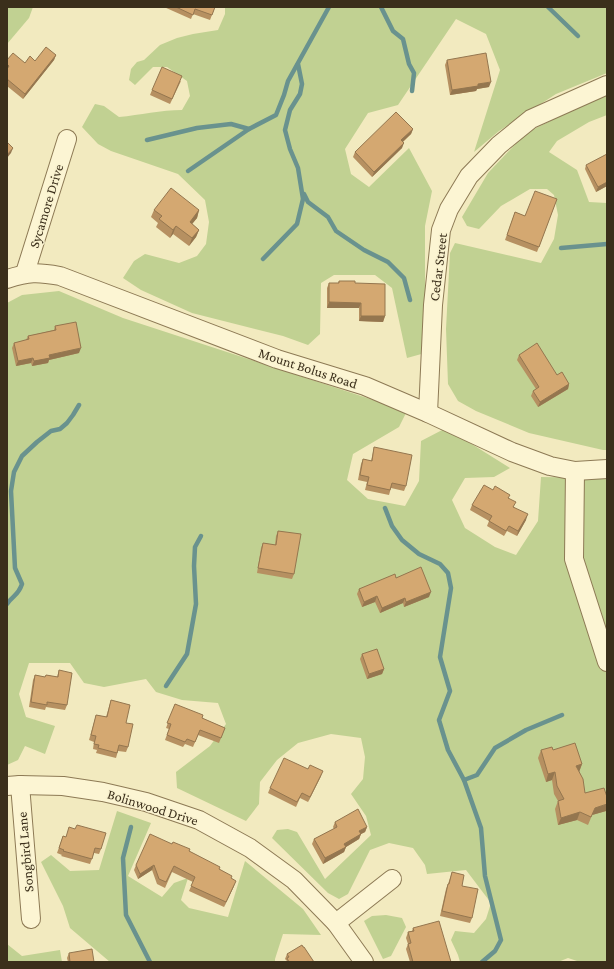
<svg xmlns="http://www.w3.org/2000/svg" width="614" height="969" font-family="'Crimson Pro',serif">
<rect width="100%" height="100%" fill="#f2eabf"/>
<!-- green -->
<g fill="#c1d192">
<polygon points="7,7 33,7 29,18 7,44"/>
<path d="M 225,7 L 607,7 L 607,73 L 556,94 L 499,131 L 474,152 L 500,70 L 486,34 L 456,19 L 398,105 L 368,113 L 345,149 L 351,174 L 369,187 L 409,148 L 432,191 L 425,226 L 425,353 L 407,358 L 392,288 L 375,275 L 334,275 L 321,283 L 320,334 L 308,345 L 283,336 L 192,313 L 141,290 L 123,278 L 134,261 L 145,254 L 179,263 L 197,256 L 206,244 L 209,222 L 205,200 L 178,174 L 111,151 L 98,144 L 82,127 L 95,104 L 104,106 L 119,117 C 140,115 161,110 182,110 L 190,96 L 187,81 L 167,67 L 153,67 L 135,85 L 129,80 L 131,69 L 137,62 L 144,60 L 160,45 L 177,38 L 193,34 L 218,30 L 225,14 Z"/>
<polygon points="607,93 607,115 589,122 557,141 549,152 577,170 589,202 607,203 607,450 603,450 529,433 476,411 458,401 448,384 446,329 450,253 455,243 541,263 554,239 558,215 554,195 547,189 530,189 501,206 479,229 467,226 462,217 488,173 526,133"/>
<polygon points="59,291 123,318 407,411 399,427 353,454 347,480 368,499 405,506 419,481 421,441 446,428 510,468 494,477 465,478 452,500 465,528 495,547 516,555 538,521 541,477 607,478 607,962 580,962 568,958 558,962 460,962 458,955 451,940 455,931 474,933 486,919 491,903 466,870 427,874 425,865 413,848 389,843 370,850 348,894 339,899 328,893 272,838 277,830 288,829 297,832 325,879 371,835 366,816 351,794 363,779 365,757 361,738 331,734 298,743 277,760 260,782 259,804 246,821 177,788 176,772 210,746 226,724 218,703 182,700 156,692 146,679 104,687 84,683 70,663 29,663 19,694 26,717 55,726 45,754 25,746 18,760 7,765 7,303 22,295"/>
<polygon points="117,811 151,823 128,876 162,897 174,883 188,878 181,900 189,908 228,917 245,861 303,909 321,935 283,934 275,959 275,962 110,962 70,928 63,906 41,862 51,855 70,871 99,870"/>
<polygon points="386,915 402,918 406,927 391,956 383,959 364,921 372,916"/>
<polygon points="7,944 22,956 60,950 62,962 7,962"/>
</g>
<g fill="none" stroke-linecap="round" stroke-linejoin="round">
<!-- stream -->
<g stroke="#69928e" stroke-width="4.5">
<polyline points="381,7 393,31 403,39 409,64 414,73 412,91"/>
<polyline points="548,7 578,36"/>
<polyline points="147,140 197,128 231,124 249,129 276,115 284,95 288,81 329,7"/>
<polyline points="188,171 249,129"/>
<polyline points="304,194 308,202 328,217 336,231 364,250 388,262 404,278 410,300"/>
<polyline points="561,248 607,244"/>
<polyline points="263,259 297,224 303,199 298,168 290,149 285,130 290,110 300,94 302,84 298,64"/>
<polyline points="385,508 392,526 402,540 419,554 440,564 448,573 451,588 440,657 450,691 439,720 448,750 464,780 481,828 485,876 501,940 495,951 482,962"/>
<path d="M 7,604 C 13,595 18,596 22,584 L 15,568 L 11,491 L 14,472 L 22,456 L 37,442 L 51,431 L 60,429 L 67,423 L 73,415 L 79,405"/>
<polyline points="166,686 187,654 196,604 194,566 195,547 201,536"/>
<polyline points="464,780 477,775 495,748 526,730 562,715"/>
<polyline points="131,827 123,858 126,915 150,962"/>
</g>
<defs>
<g id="minor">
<polyline points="25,273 67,139"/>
<path d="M 7,279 C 29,272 37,272 60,276 L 277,359 L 365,386 L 428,413 L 512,452 L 550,466 L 575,471 L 607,469"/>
<polyline points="428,413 433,305 441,230 449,209 469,176 499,145 531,119 607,85"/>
<polyline points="575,471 574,559 607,662"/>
<polyline points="20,785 31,919"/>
<polyline points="7,786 20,785 63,786 103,792 146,802 199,820 250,848 294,880 336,923 364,962"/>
<polyline points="336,923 392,879"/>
</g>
</defs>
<!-- minor casing -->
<use href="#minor" stroke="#8d7a55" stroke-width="20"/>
<!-- minor -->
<use href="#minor" stroke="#fcf5d3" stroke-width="18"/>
</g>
<!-- wall -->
<g fill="#b69061">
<polygon points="164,7 215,7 210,20 193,14 191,19"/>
<polygon points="56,55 54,60 23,99 7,86 7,60 25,63"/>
<polygon points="447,60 489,87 477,89 476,91 450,95 445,65"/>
<polygon points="181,81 170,104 150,95 152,90"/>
<polygon points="413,129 411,134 403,142 402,148 372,177 353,157 355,152"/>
<polygon points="586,165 607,186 596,192 585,169"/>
<polygon points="557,199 537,252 505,240 515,212 525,216"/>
<polygon points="154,210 199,210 197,218 192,224 199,230 196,237 189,246 173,234 170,238 156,227 158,223 151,217"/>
<polygon points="339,281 355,283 385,316 383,322 359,321 359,308 327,308 327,288 329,283 338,283"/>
<polygon points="55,326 79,353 49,360 48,363 32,366 31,363 16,366 12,348 14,343 26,340 28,336 54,330"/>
<polygon points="519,355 557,375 569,384 568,389 538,407 531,396 533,391 536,389 517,360"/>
<polygon points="374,447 406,486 404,491 391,488 389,495 365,490 367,482 358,480 361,464 363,459 371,461 373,452"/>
<polygon points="493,490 509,498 514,507 526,520 517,536 507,531 504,536 487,526 489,521 470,510 472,505"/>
<polygon points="278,531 294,574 292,579 257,573 261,548 263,543 275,545 276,536"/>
<polygon points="396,578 429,597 404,607 403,603 380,613 375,602 362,607 357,594 359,589"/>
<polygon points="362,654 384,669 382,674 367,679 360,659"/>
<polygon points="59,670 67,705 65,710 46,707 45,710 29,707 33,680 35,675 45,677 46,675 57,677"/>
<polygon points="111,700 126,723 128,747 126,752 118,751 116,758 96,753 97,750 93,749 94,742 89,740 96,715 106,717"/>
<polygon points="175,704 202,718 225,728 219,743 198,735 193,747 185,744 183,747 165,740 169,729 166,728"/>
<polygon points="541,750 553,750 582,764 579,772 585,793 606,811 592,815 588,825 577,820 558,825 555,809 558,801 554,794 552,780 546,782 538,758"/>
<polygon points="321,776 308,802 300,798 296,807 268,793 270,788"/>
<polygon points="335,822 367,827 365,832 361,834 359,839 346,847 344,852 323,864 312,844 314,839 334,829 333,827"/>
<polygon points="63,836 101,849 99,854 94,853 90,864 61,856 62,855 57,853"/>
<polygon points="189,851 219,869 231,878 234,886 224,907 189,891 193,882 172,872 165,888 157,884 152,870 138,879 134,870 136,865"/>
<polygon points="452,872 462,886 472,918 470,923 440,916 446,889 448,884"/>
<polygon points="413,928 451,962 410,962 406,949 408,944 406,938 408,932 412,931"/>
<polygon points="303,947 314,962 286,962 287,961 285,959 287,954"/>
<polygon points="69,953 94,962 68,962 67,958"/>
</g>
<!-- shaded-wall -->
<g fill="#94764f">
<polygon points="56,55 54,60 23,99 25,94"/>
<polygon points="491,82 489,87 477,89 476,91 450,95 452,90 478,84"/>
<polygon points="413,129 411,134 399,145 401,140"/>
<polygon points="404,143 402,148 372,177 374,172"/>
<polygon points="13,148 11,153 7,158 7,155"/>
<polygon points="607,182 607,186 596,192 598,187"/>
<polygon points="199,210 197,218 187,230 190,222"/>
<polygon points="176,226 173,234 170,238 173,230"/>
<polygon points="199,230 196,237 189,246 192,238"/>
<polygon points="329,302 361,303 359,308 327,308"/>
<polygon points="361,316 385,316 383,322 359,321"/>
<polygon points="81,348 79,353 49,360 48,363 32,366 34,361 49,355"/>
<polygon points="33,358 31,363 16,366 18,361"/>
<polygon points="569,384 568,389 538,407 540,402"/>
<polygon points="528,514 526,520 517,536 518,531"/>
<polygon points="431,592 429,597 404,607 406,602"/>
<polygon points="377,596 375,602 362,607 364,602"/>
<polygon points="405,598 403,603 380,613 382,608"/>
<polygon points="384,669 382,674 367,679 369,674"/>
<polygon points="582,764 579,772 576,766"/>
<polygon points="323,771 321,776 308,802 310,797"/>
<polygon points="555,772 552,780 546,782 548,774"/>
<polygon points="607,804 606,811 592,815 588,825 595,808"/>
<polygon points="580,812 577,820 558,825 561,818"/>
<polygon points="367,827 365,832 361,834 359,839 346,847 344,852 323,864 325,858 359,831"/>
<polygon points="154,865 152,870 138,879 140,874"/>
<polygon points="236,881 234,886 224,907 226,902"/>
</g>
<!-- building -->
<g fill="#d4a871" stroke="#94764f">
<polygon points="176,7 215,7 212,15 195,9 193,15"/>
<polygon points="46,47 56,55 25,94 7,79 7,69 9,66 7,64 7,60 13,53 25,63 30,56 35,61"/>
<polygon points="486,53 491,82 478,84 478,86 452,90 447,60"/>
<polygon points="162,67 182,76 172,99 152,90"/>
<polygon points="396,112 413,129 401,140 404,143 374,172 355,152"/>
<polygon points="7,142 13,148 7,155"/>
<polygon points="607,154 607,182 598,187 586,165"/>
<polygon points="171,188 199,210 190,222 199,230 192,238 176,226 173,230 159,219 162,216 154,210"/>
<polygon points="535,191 557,199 539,247 507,235 515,212 525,216"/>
<polygon points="339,281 355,281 355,283 385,284 385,316 361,316 361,303 329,302 329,283 339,283"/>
<polygon points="76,322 81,348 49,355 50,358 34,361 33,358 18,361 14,343 29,339 28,336 56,330 55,326"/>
<polygon points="537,343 557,375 562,372 569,384 540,402 533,391 539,387 519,355"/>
<polygon points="374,447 412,455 406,486 392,483 390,490 367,485 369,477 360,475 363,459 372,461"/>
<polygon points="484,485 493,490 495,486 510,495 508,498 516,502 513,507 528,514 518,531 509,526 506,531 489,521 492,516 472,505"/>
<polygon points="278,531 301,534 294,574 258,568 263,543 276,545"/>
<polygon points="421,567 431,592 406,602 405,598 382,608 377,596 364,602 359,589 395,574 396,578"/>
<polygon points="377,649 384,669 369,674 362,654"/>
<polygon points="59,670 72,673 67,705 47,702 47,705 31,702 35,675 45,677 46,675 58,677"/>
<polygon points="111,700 130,705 126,723 133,724 128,747 119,745 117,753 98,748 99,745 94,744 96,736 91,735 96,715 107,717"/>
<polygon points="175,704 203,715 202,718 225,728 221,738 200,730 195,742 187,739 185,742 167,735 171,724 167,723"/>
<polygon points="575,743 582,764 576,766 583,779 585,793 604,788 607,797 607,804 595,808 591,817 580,812 561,818 558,801 564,799 557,786 555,772 548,774 541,750 552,747 553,750"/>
<polygon points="284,758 308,769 310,765 323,771 310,797 302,793 297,802 270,788"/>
<polygon points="358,809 367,827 359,831 361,834 344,844 346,847 325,858 314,839 337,827 335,822"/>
<polygon points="77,825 106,833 101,849 95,848 92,859 63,851 64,850 59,848 63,836 66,837 69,827 75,829"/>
<polygon points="150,834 172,844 173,842 190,849 189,851 220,867 219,869 232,876 231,878 236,881 226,902 191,886 195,877 174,866 166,882 159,879 154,865 140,874 136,865"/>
<polygon points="452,872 464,875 462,886 478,889 472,918 442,911 448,884 449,884"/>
<polygon points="439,921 451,962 413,962 408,944 411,943 408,932 414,931 413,928"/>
<polygon points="302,945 303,947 304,947 314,962 289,962 287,958 289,957 287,954"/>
<polygon points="92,949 94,962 70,962 69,953"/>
</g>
<g text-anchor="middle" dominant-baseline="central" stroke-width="3" stroke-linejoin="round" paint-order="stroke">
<!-- street labels -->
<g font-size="14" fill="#3b2f1b" stroke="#f9f2cf">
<text transform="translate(46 206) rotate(-73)">Sycamore Drive</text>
<text transform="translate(438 267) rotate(-83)">Cedar Street</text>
<text transform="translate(308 368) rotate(18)">Mount Bolus Road</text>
<text transform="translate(153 807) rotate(17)">Bolinwood Drive</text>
<text transform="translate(25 852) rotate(-95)">Songbird Lane</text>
</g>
</g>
<!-- border -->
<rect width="614" height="969" fill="none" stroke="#3b2f1b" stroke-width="16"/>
</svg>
